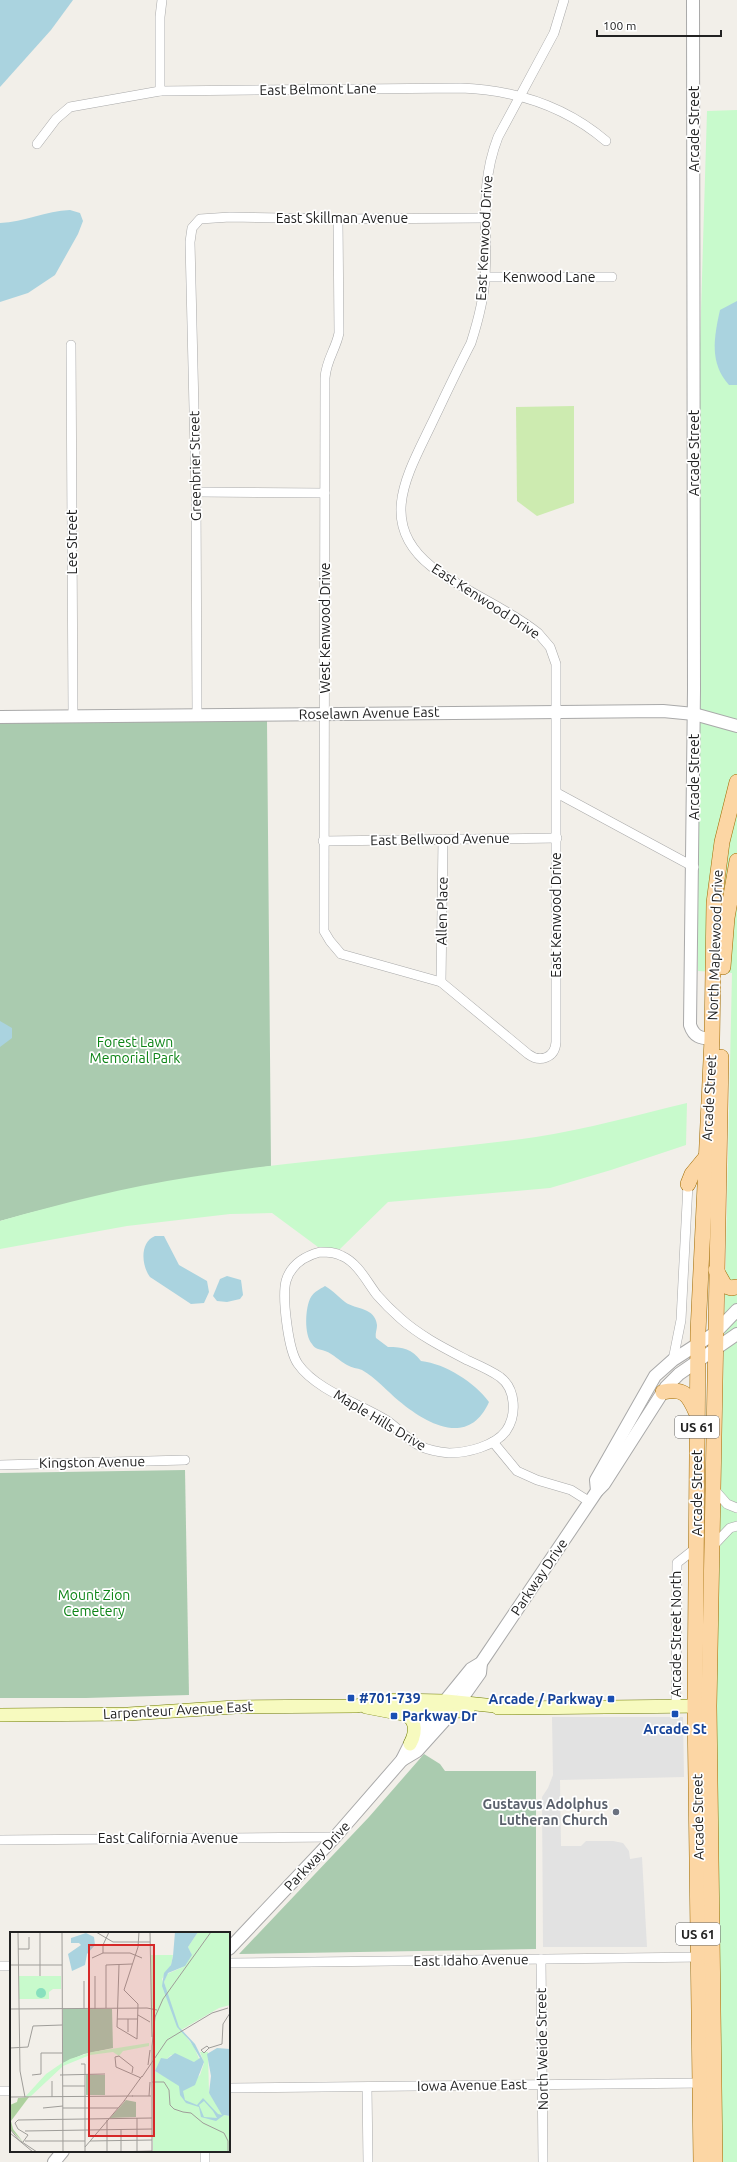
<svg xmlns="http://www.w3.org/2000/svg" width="737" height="2162" font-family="Ubuntu,sans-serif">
<rect width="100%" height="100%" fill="#f2efe9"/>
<!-- grass -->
<polygon fill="#cdebb0" points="574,406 574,503 537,516 517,501 516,407"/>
<!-- cemetery -->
<g fill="#aacbaf">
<path d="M 267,721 L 271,1166 C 179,1179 89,1196 0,1221 L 0,723 Z"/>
<polygon points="185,1470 189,1695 86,1698 0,1698 0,1473"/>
<polygon points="424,1754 440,1764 445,1771 536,1771 536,1949 239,1954 369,1817"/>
</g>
<!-- park -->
<g fill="#c8facc">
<polygon points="737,110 737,2162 720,2162 716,1712 732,973 698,971 699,377 707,111"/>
<path d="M 687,1103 L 686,1145 L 611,1170 L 550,1188 L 388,1202 L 340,1249 L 318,1247 L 272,1213 L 230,1214 L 127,1226 L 0,1249 L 0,1221 C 63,1203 127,1187 191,1177 C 306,1158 422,1153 536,1137 C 587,1129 637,1115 687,1103 Z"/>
</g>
<!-- parking -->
<polygon fill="#e2e2e2" points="552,1717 683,1717 684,1777 560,1780 561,1846 581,1846 586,1841 613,1841 623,1843 629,1851 630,1859 642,1857 647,1947 543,1947 542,1797 548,1788 553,1775"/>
<!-- water -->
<g fill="#aad3df">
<polygon points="0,0 73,0 51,30 0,87"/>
<path d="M 70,210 L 80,213 L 83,221 L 78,234 L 55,275 L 28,293 L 0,302 L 0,223 C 24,222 46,211 70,210 Z"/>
<path d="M 737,301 L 737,385 L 729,385 C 709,363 714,337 720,310 Z"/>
<polygon points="0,1021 12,1028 12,1038 0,1047"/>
<path d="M 155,1236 L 164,1236 L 179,1265 L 207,1281 L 209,1292 L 204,1303 L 191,1304 L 150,1277 C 141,1265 140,1242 155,1236 Z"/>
<polygon points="227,1276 241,1280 243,1295 240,1299 227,1302 217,1301 213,1296 220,1279"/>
<path d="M 325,1286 C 334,1291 338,1297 345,1302 C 356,1310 375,1307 377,1325 C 377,1330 375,1333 376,1338 L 388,1347 C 403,1347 412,1349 421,1361 C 446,1364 474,1382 489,1402 C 469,1447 428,1425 399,1401 C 387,1391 376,1378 362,1370 C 357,1368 352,1368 347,1365 C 339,1361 334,1354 325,1351 C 319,1349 315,1349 312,1344 C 304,1335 305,1307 311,1297 C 314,1292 320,1289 325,1286 Z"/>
</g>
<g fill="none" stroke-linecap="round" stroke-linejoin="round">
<defs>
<g id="minor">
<polyline points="160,91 160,17 162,0"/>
<path d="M 37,144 L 56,119 L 70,107 L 160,91 L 461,88 C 514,90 565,106 606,141"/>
<path d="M 338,219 L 339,333 C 336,349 326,360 325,378 L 324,931 L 330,941 L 341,954 L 441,982 L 528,1054 C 540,1063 555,1058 556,1042 L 556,664 L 550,647 L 538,633 C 506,607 465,592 432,567 C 377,524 407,475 431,425 C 444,398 457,370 471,343 C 478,321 484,300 485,277 C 488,226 479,186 498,137 L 554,33 L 564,0"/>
<polyline points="485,277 612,277"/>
<polyline points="71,345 73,716"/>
<polyline points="196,492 325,493"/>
<polyline points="197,715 196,492 190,242 192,228 200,219 230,217 338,219 485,218"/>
<polyline points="557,793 694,867"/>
<polyline points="323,841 557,838"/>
<polyline points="441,982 443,839"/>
<path d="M 320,1252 C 328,1252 335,1252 342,1256 C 358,1263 367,1282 377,1295 C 384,1303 392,1311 400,1318 C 420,1336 444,1348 467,1360 C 478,1365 490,1370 500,1377 C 516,1389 517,1415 506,1431 C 495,1446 467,1453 449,1453 C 439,1452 430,1451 420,1446 C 408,1440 398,1428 386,1420 C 360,1404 316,1390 298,1364 C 288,1350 282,1297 286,1281 C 291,1264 305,1256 320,1252 Z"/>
<polyline points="673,1360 681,1320 688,1184"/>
<polyline points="493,1442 517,1471 537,1480 571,1490 590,1502"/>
<polyline points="0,1465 185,1460"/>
<polyline points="713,1488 727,1504 737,1508"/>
<polyline points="712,1547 730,1528 737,1526"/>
<polyline points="676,1706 677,1563 696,1548"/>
<polyline points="0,1840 335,1837"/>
<polyline points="541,1959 543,2162"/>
<polyline points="229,1963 702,1957"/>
<polyline points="0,1966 11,1966"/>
<polyline points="367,2087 368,2162"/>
<polyline points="229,2088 704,2083"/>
<polyline points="0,2091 11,2091"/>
<polyline points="205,2151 205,2162"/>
</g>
<g id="tertiary">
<path d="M 693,0 L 694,690 L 690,1025 C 694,1037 700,1038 712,1039"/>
<polyline points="0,717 663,711 694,714 737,726"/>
<polyline points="597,1491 596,1480 655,1376 673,1360 715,1333 737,1310"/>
<polyline points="402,1760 417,1751 453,1711 480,1673 481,1663"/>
<polyline points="229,1949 335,1837 402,1760 410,1744 471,1669 481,1663 597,1491 604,1484 666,1387 679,1374 737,1334"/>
<polyline points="54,2162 63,2151"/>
</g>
<g id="secondary">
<polyline points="366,1707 392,1712 468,1711"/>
<polyline points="498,1708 704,1706"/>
<path d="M 398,1713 C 417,1715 417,1731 410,1744"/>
<polyline points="0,1715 128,1714 235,1707 356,1706 392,1700 446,1701 505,1707"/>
</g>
<g id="primary">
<polyline points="723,967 727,918 737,861"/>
<polyline points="688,1184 692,1174 706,1157"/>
<polyline points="716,1270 725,1286 731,1288 737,1287"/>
<path d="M 663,1392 C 684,1388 688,1394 696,1412"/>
<polyline points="701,2162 695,1706 698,1332 712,1039 714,903 722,842 737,782"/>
<polyline points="715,2162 709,1706 721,1057"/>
</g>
</defs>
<!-- minor casing -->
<use href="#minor" stroke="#a9a9a9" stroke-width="10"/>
<!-- tertiary casing -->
<use href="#tertiary" stroke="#a9a9a9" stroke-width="14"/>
<!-- secondary casing -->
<use href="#secondary" stroke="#707d05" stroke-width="14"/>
<!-- primary casing -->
<use href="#primary" stroke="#a06b00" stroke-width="16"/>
<!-- minor -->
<use href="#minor" stroke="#fff" stroke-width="9"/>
<!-- tertiary -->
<use href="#tertiary" stroke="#fff" stroke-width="12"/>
<!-- secondary -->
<use href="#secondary" stroke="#f7fabf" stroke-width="13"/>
<!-- primary -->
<use href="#primary" stroke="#fcd6a4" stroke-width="15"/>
</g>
<!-- markers -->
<g fill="#1a4fb4" stroke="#fff" stroke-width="1.5">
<rect x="347" y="1694" width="8" height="8" rx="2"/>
<rect x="607" y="1695" width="8" height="8" rx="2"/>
<rect x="671" y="1710" width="8" height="8" rx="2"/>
<rect x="390" y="1712" width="8" height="8" rx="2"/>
</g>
<circle fill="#6b7280" stroke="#fff" stroke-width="1.5" cx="616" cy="1812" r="4"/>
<g text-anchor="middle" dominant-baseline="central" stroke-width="3.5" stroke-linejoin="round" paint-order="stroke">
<!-- shield labels -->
<g fill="#fff" stroke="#646464" stroke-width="1">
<rect x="675" y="1416" width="44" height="22" rx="3"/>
<rect x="676" y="1923" width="44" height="22" rx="3"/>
</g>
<g font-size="13" font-weight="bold" fill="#222">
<text x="697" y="1427">US 61</text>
<text x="698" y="1934">US 61</text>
</g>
<!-- street labels -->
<g font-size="14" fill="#222" stroke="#fff">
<text transform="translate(318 89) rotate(-1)">East Belmont Lane</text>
<text transform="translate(694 129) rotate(-90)">Arcade Street</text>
<text x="342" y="218">East Skillman Avenue</text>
<text transform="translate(484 238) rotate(-87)">East Kenwood Drive</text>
<text x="549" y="277">Kenwood Lane</text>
<text transform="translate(694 453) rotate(-90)">Arcade Street</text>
<text transform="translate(195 466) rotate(-91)">Greenbrier Street</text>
<text transform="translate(72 542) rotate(-90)">Lee Street</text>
<text transform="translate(486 601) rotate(33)">East Kenwood Drive</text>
<text transform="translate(325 628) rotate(-90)">West Kenwood Drive</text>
<text transform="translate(369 713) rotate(-1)">Roselawn Avenue East</text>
<text transform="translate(694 777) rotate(-90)">Arcade Street</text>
<text transform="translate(440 839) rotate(-1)">East Bellwood Avenue</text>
<text transform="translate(442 911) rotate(-89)">Allen Place</text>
<text transform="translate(556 915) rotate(-90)">East Kenwood Drive</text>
<text transform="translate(715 945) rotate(-88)">North Maplewood Drive</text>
<text transform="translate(709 1098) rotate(-87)">Arcade Street</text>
<text transform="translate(380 1420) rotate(31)">Maple Hills Drive</text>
<text transform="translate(92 1462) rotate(-1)">Kingston Avenue</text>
<text transform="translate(697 1493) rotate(-90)">Arcade Street</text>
<text transform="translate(539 1577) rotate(-56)">Parkway Drive</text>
<text transform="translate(676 1634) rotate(-90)">Arcade Street North</text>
<text transform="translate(178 1710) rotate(-3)">Larpenteur Avenue East</text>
<text transform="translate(698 1817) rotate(-91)">Arcade Street</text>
<text x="168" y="1838">East California Avenue</text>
<text transform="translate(317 1856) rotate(-47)">Parkway Drive</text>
<text transform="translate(471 1960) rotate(-1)">East Idaho Avenue</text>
<text transform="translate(542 2049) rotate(-91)">North Weide Street</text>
<text transform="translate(472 2085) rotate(-1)">Iowa Avenue East</text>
</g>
<!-- park labels -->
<g font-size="14" fill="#0c8416" stroke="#fff">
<text x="135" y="1042">Forest Lawn<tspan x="135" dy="16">Memorial Park</tspan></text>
<text x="94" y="1595">Mount Zion<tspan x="94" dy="16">Cemetery</tspan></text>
</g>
<!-- transit labels -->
<g font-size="14" font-weight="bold" fill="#164399" stroke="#fff" text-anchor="start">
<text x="359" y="1698">#701-739</text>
<text x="603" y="1699" text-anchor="end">Arcade / Parkway</text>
<text x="402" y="1716">Parkway Dr</text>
<text x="675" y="1729" text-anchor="middle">Arcade St</text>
</g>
<!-- worship labels -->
<g font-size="14" font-weight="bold" fill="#5b616d" stroke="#fff" text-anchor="end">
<text x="608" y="1804">Gustavus Adolphus<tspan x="608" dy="16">Lutheran Church</tspan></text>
</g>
</g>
<!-- overview -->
<g transform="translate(10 1932)">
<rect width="220" height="220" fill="#f2efe9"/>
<path d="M 19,165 L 1,189 L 3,197 L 13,210 L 0,197 L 0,173 L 7,170 L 8,166 Z" fill="#add19e"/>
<path d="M 53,77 L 102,77 L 103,116 L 74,122 L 53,131 ZM 76,143 L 95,143 L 95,163 L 76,163 ZM 116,168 L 126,170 L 126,185 L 100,186 Z" fill="#aacbaf"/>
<path d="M 188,0 L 220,0 L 220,73 L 209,76 L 171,98 L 184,115 L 190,129 L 184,130 L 161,123 L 145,139 L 175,156 L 190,143 L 194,131 L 190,120 L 198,120 L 199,161 L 214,183 L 220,184 L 220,220 L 143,220 L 141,23 L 163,23 L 161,33 L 152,47 L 157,60 L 154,50 L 157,42 L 173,35 L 181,21 L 178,15 ZM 9,44 L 51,44 L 51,57 L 43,57 L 39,60 L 39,67 L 9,67 ZM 139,111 L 139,114 L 113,119 L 109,124 L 103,120 L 80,123 L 53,134 L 53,131 L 60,127 L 82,120 ZM 52,131 L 52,135 L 21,164 L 15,165 L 36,142 Z" fill="#c8facc"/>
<path d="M26 61a5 5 0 1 1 10 0a5 5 0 1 1-10 0Z" fill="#88e0be"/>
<path d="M 165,0 L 188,0 L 178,15 L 182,23 L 175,34 L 158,41 L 154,50 L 169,95 L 185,112 L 194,130 L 185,153 L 173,159 L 175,168 L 187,173 L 193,166 L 208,182 L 212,183 L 199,161 L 201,144 L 197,122 L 207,116 L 220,117 L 220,184 L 214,183 L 206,189 L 191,185 L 189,175 L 176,171 L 170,163 L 169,154 L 145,139 L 151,126 L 157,127 L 165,121 L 184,130 L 190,126 L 180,109 L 167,95 L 152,54 L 154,41 L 161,33 L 163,24 ZM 194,169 L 203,179 L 207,186 L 194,185 L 189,173 ZM 76,1 L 84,5 L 85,13 L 77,22 L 75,33 L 62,39 L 58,22 L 71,13 L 69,11 L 61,11 L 61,6 Z" fill="#aad3df" fill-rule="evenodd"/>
<path fill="none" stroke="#9f9d99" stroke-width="1" d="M 8,0 L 10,139 L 15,165M 30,0 L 30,44M 52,0 L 53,220M 86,0 L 103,10 L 140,10M 140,0 L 142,105M 8,17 L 19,17 L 19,5M 93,21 L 93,13 L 99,0M 82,26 L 93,21 L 120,21 L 132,26M 0,33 L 52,33M 109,33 L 107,95 L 127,107 L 128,72 L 114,58 L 128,15 L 129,0M 85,44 L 85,77M 74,49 L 74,77M 96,76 L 96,33 L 122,32M 0,77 L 137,76 L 147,78M 128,83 L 140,90M 107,87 L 128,87M 118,100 L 118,87M 212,112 L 213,92 L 220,81M 0,116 L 18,115 L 23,94 L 52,93M 199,116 L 194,121 L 191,118 L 197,114 L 199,116 L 212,112M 71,132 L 75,132 L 75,220M 138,133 L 140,118M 122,141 L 123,135 L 109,124 L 105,125 L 106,135 L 131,146M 22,143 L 31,142 L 31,121 L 53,121M 50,143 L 95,142M 132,145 L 157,108 L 202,81 L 218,76M 42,149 L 42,165M 142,150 L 154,150 L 159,158 L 160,173 L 164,177 L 173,180M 53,154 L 75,154M 122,164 L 141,164M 139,164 L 140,150M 0,165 L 123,164M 114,169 L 132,144M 33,176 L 53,174M 53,176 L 108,176M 173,180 L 181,181 L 193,191 L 214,201 L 218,209 L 218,220M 127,186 L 127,219M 97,188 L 97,220M 0,197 L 9,208 L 27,220M 111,198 L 111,220M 15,199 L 142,197M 0,201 L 23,220M 15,209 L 75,209M 80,209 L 142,208M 13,210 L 18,203 L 8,197 L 5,191 L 8,188 L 142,186M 75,215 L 115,168M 104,220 L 142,219M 142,220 L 142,114 L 145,85 L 153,67 L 201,0"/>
<path fill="#d62828" fill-opacity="0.15" stroke="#d62828" stroke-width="2" d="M 79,13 L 144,13 L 144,204 L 79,204 Z"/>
<rect width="220" height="220" fill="none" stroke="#222" stroke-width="2"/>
</g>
<!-- scale -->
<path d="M597 30v6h124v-6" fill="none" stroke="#222222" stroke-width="2"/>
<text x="603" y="30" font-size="12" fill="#222222" stroke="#ffffff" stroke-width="3" paint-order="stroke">100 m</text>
</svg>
